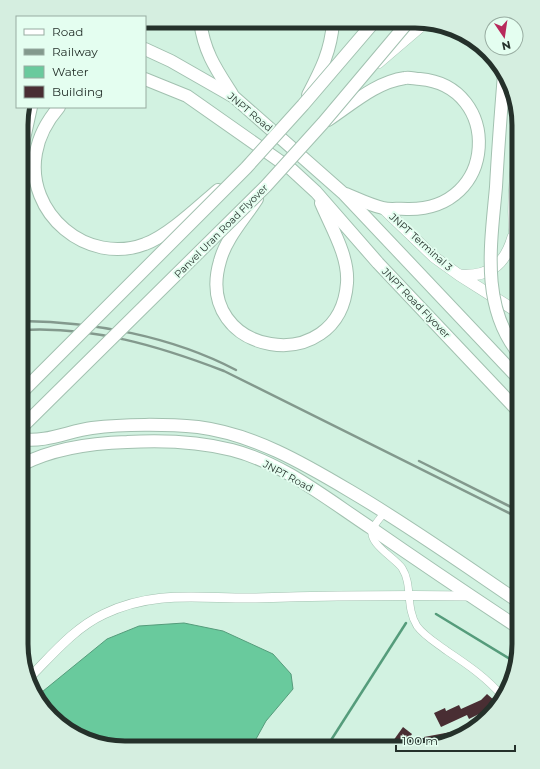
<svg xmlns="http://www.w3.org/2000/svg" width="540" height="769" font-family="Montserrat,sans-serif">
<rect width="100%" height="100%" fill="#d2f2e1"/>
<!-- water -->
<polygon fill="#69ca9d" stroke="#559c7b" points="184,623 223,631 273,654 291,674 293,689 266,721 251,748 111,747 62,727 37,696 107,639 139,626"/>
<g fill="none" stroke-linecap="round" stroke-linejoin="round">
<!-- stream -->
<g stroke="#559c7b" stroke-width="2.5">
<polyline points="436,614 515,662"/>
<polyline points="326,748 406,623"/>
</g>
</g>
<!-- building -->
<g fill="#492e33">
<polygon points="487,694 495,701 487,710 469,719 467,715 441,727 434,713 445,708 446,711 459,705 461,709 481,700"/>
<polygon points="403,727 412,734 403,748 388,748"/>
<polygon points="472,728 461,737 445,741 444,735 427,744 424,737"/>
</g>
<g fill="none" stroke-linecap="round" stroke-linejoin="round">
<defs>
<path id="minor" d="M 385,512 C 381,517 375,523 373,529 C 366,542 395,558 402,568 C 413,585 405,607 417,626 C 424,636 438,644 447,651 C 468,665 487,678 503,697"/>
<path id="tertiary" d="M 29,678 C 52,655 74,628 104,614 C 155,589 202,599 256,598 C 327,596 399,595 470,596"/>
<g id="primary">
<polyline points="378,63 426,22"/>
<polyline points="383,208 434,257 459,275 519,313"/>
<path d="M 519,264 C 509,220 516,174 519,129"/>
<path d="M 460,275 C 489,277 505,265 513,237"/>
</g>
<g id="trunk">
<path d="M 200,21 C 204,52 216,69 232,94"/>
<polyline points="145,49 171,61 234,97 343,193 519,379"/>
<polyline points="145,79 187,96 291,169 316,192 378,263 519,412"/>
<path d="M 308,95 C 321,70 331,51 333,22"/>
<path d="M 59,107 C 47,121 39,135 36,153 C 25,213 87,266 145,244 C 168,236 199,206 218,190"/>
<path d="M 328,120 C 352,104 376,82 405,78 C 410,77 415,79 420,79 C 502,86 499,211 407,209 C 399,208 390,210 383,208 C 370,205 358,199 346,194"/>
<polyline points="22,148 31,107"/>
<path d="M 257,199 C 245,218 226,238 220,261 C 192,356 340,380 347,283 C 349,256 331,227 321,203"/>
<path d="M 21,439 C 45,443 69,431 92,428 C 124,424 166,424 198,427 C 253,434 303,463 350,491 C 408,525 463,564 519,602"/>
<path d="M 21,465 C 54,448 90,443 127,442 C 162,440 197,441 232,450 C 283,463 327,499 371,528 C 420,562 469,595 519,628"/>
</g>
</defs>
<!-- minor casing -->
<use href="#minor" stroke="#a2c1b0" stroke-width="8"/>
<!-- tertiary casing -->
<use href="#tertiary" stroke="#a2c1b0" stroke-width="10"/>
<!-- primary casing -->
<use href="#primary" stroke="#a2c1b0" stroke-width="12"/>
<!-- trunk casing -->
<use href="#trunk" stroke="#a2c1b0" stroke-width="14"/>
<!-- minor -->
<use href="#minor" stroke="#fff" stroke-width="7"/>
<!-- tertiary -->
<use href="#tertiary" stroke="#fff" stroke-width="9"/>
<!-- primary -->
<use href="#primary" stroke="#fff" stroke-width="11"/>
<!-- trunk -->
<use href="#trunk" stroke="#fff" stroke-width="12"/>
<!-- rail -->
<g stroke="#83998d" stroke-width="2.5">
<path d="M 22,321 C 94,322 171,336 236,370"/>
<path d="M 22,330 C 92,326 159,346 224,371 L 519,518"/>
<polyline points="419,461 519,511"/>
</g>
<defs>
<g id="trunk-bridge">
<path d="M 504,74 C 501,111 498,149 496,187 C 491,243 480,306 519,354"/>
<polyline points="21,393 246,168 303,105 374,22"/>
<polyline points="21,428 266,186 323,123 408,22"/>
</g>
</defs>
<!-- trunk-bridge casing -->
<use href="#trunk-bridge" stroke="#a2c1b0" stroke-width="14" stroke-linecap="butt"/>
<!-- trunk-bridge -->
<use href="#trunk-bridge" stroke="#fff" stroke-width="12"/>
</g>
<g text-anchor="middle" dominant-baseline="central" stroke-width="4" stroke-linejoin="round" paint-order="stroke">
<!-- street labels -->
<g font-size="10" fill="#25312b" stroke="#e4fef0">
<text transform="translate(250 112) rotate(40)">JNPT Road</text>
<text transform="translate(221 231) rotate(-45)">Panvel Uran Road Flyover</text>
<text transform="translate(421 242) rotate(42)">JNPT Terminal 3</text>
<text transform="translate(416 303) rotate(46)">JNPT Road Flyover</text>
<text transform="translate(288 476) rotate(28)">JNPT Road</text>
</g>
</g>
<!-- crop -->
<path d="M0 0H540V769H0ZM125 28H415A97 97 0 0 1 512 125V644A97 97 0 0 1 415 741H125A97 97 0 0 1 28 644V125A97 97 0 0 1 125 28Z" fill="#d5eee0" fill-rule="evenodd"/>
<path fill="none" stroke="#25312b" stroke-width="5" d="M125 28H415A97 97 0 0 1 512 125V644A97 97 0 0 1 415 741H125A97 97 0 0 1 28 644V125A97 97 0 0 1 125 28Z"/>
<!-- legend -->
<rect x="16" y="16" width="130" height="92" fill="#e4fef0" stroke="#98aca1"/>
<rect x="24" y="29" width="20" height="6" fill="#ffffff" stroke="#98aca1"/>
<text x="52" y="36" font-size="12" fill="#25312b">Road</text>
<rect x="24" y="49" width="20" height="6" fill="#83998d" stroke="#98aca1"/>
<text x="52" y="56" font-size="12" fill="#25312b">Railway</text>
<rect x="24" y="66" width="20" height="12" fill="#69ca9d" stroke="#98aca1"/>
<text x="52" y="76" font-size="12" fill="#25312b">Water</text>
<rect x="24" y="86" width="20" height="12" fill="#492e33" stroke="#98aca1"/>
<text x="52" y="96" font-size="12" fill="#25312b">Building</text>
<!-- north arrow -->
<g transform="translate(504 36) rotate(167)"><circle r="19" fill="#e4fef0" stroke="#98aca1"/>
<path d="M0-3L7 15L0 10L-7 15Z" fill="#b82a5b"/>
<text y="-6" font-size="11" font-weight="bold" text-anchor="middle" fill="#25312b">N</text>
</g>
<!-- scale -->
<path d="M396 745v6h119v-6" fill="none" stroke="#25312b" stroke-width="2"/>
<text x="402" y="745" font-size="12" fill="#25312b" stroke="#e4fef0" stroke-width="3" paint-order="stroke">100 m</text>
</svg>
